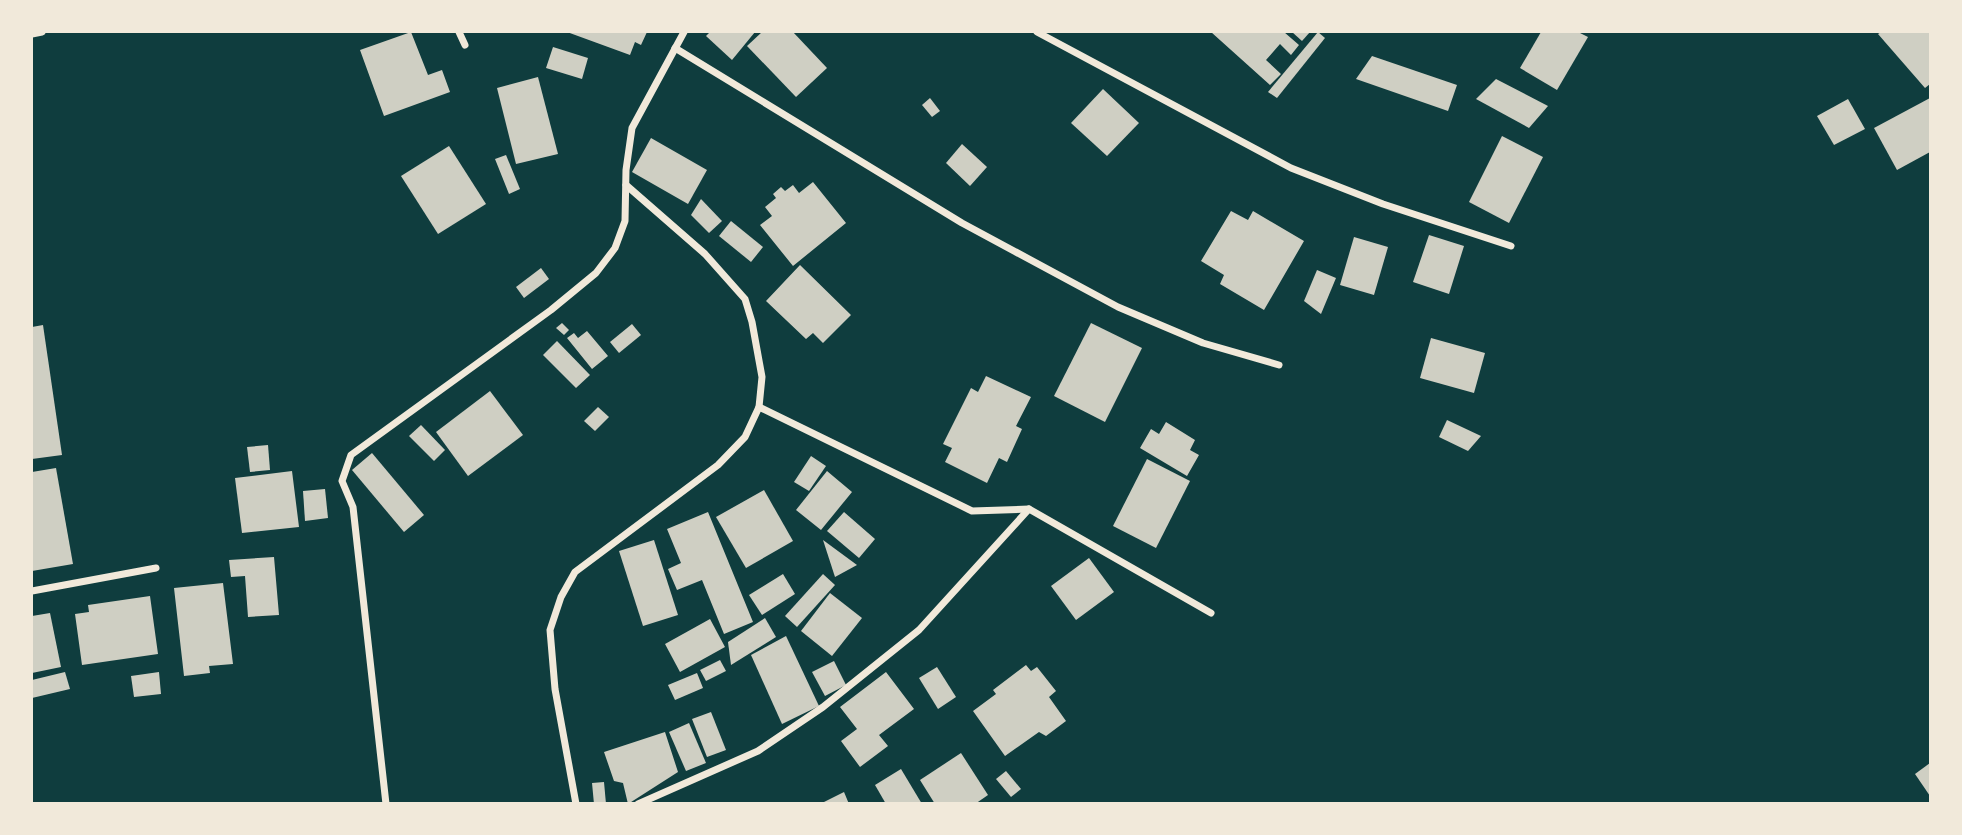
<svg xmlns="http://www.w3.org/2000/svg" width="1962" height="835" font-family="Overpass,sans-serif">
<rect width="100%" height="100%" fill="#0f3d3e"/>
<!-- building -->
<g fill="#cfcfc3">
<polygon points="411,32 428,75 442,70 450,92 384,116 360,50"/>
<polygon points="567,32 647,32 641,45 635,42 630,55"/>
<polygon points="710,32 755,32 732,60 706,36"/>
<polygon points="762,32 793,32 827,68 796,97 747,46"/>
<polygon points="1211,32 1284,32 1299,45 1291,55 1280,44 1266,60 1281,74 1270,85"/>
<polygon points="1292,32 1310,32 1302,41"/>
<polygon points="1318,32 1325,38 1277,98 1268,92"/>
<polygon points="1541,32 1578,32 1588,37 1557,90 1520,68"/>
<polygon points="1881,32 1930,32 1930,84 1925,88 1878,34"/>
<polygon points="553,47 588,58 582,79 546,68"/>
<polygon points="1372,56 1457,85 1448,111 1356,79"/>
<polygon points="538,77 558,154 516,164 497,88"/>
<polygon points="1496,79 1548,106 1529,128 1476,99"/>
<polygon points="1103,89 1139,123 1107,156 1071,123"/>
<polygon points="930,98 940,111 932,117 922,105"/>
<polygon points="1930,98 1930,152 1897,170 1874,128"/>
<polygon points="1848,99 1865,129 1834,145 1817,116"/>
<polygon points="1502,136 1543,157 1509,223 1469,202"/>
<polygon points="651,138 707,170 688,204 632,172"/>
<polygon points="962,144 987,167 970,186 946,163"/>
<polygon points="449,146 486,204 438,234 401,176"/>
<polygon points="506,155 520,189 509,194 495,159"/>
<polygon points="813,182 846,223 793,266 760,225 772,216 765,207 776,198 773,194 781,187 785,191 793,185 799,193"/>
<polygon points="701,199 722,221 709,233 691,215"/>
<polygon points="1231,211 1248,220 1253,211 1304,241 1264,310 1220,284 1224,275 1201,261"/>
<polygon points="731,221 763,247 751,262 719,236"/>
<polygon points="1429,235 1464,246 1449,294 1413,282"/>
<polygon points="1354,237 1388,247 1374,295 1340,285"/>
<polygon points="800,265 851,315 823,343 813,333 806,339 766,301"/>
<polygon points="541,268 549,279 524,298 516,287"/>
<polygon points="1317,270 1336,278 1321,314 1304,301"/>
<polygon points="562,323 569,330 564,335 556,328"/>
<polygon points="1091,323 1142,348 1105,422 1054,396"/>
<polygon points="632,324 641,335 619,353 610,342"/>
<polygon points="43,325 62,455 32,459 32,327"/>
<polygon points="587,331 608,356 592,369 567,338 574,333 578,338"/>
<polygon points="1431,338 1485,353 1474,393 1420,378"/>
<polygon points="557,341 590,375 576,388 543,355"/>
<polygon points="986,376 1031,397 1016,426 1022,429 1007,462 999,458 987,483 945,462 952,448 943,444 971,388 978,392"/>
<polygon points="490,391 523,435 468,476 436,432"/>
<polygon points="598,407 609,417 595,431 584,421"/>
<polygon points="1447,420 1481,436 1468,451 1439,437"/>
<polygon points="1166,422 1195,440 1190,450 1199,455 1187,476 1140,448 1151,429 1159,434"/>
<polygon points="421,425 445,450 434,461 409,436"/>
<polygon points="268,445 270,470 250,472 247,447"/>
<polygon points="372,453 424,515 404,532 352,470"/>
<polygon points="811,456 826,466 809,491 794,482"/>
<polygon points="1147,459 1190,481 1156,548 1113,526"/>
<polygon points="56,468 73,564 32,571 32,472"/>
<polygon points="292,471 299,527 242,533 235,478"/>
<polygon points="827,471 852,492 821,530 796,510"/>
<polygon points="325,489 328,518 305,521 303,491"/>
<polygon points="764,490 793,541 746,568 716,517"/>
<polygon points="708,512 753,622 724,634 702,580 677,590 668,569 681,563 667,529"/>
<polygon points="844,512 875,539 859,558 827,531"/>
<polygon points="654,540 678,615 643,626 619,551"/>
<polygon points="823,540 857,565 835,577"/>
<polygon points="274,557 279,615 248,617 245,576 231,577 229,560"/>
<polygon points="1089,558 1114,592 1076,620 1051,586"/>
<polygon points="783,574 795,594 762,615 749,595"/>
<polygon points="823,574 835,585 797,627 785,616"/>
<polygon points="223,583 233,664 209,666 210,673 184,676 174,588"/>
<polygon points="830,593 862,618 832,656 801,631"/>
<polygon points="150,596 158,654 82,665 75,614 89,612 88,605"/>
<polygon points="50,613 61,667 32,673 32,616"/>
<polygon points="765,618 776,637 731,665 728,642"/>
<polygon points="710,619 725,647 680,672 665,644"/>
<polygon points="786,636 819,706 782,724 751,655"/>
<polygon points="720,660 726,671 706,681 700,670"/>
<polygon points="834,661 846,685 825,696 812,672"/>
<polygon points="1026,665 1031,671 1037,667 1056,691 1049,697 1066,721 1046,736 1039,732 1005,756 973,711 996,694 993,690"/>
<polygon points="937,667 956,697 938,709 919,678"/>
<polygon points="65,672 70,689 32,698 32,680"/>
<polygon points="159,672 161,694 134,697 131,676"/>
<polygon points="886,672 914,709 879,735 888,746 860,767 841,741 857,729 840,707"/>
<polygon points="697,673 703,688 675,700 668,685"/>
<polygon points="711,712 726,750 707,757 692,719"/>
<polygon points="689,723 706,763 686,771 669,732"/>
<polygon points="665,732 678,772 628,804 623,783 614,781 604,752"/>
<polygon points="961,753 988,795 975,804 935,804 920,780"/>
<polygon points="1930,763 1930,796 1915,774"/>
<polygon points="901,769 922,804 886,804 875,785"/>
<polygon points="1006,771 1021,789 1011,797 996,779"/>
<polygon points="604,782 606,804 594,804 592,783"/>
<polygon points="844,792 849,804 820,804"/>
</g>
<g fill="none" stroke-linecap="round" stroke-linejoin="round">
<!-- minor -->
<g stroke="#f1e9da" stroke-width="7">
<polyline points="459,32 465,45"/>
<polyline points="1037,32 1291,168 1383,204 1511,246"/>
<polyline points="32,34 42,32"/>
<polyline points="675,48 962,223 1118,307 1203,343 1279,365"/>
<polyline points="759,407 972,511 1029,509 1211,613"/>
<polyline points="32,591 156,568"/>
<polyline points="386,804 353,507 342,481 351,455 551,310 596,273 615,248 625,221 626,170 632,128 684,32"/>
<polyline points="576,804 555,689 550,630 561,597 575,572 718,465 745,437 759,407 762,377 752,322 745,299 705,254 626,185"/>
<polyline points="638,804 758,751 823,707 919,630 1029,509"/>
</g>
</g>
<!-- border -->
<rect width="1962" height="835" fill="none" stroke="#f1e9da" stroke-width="66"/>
</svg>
